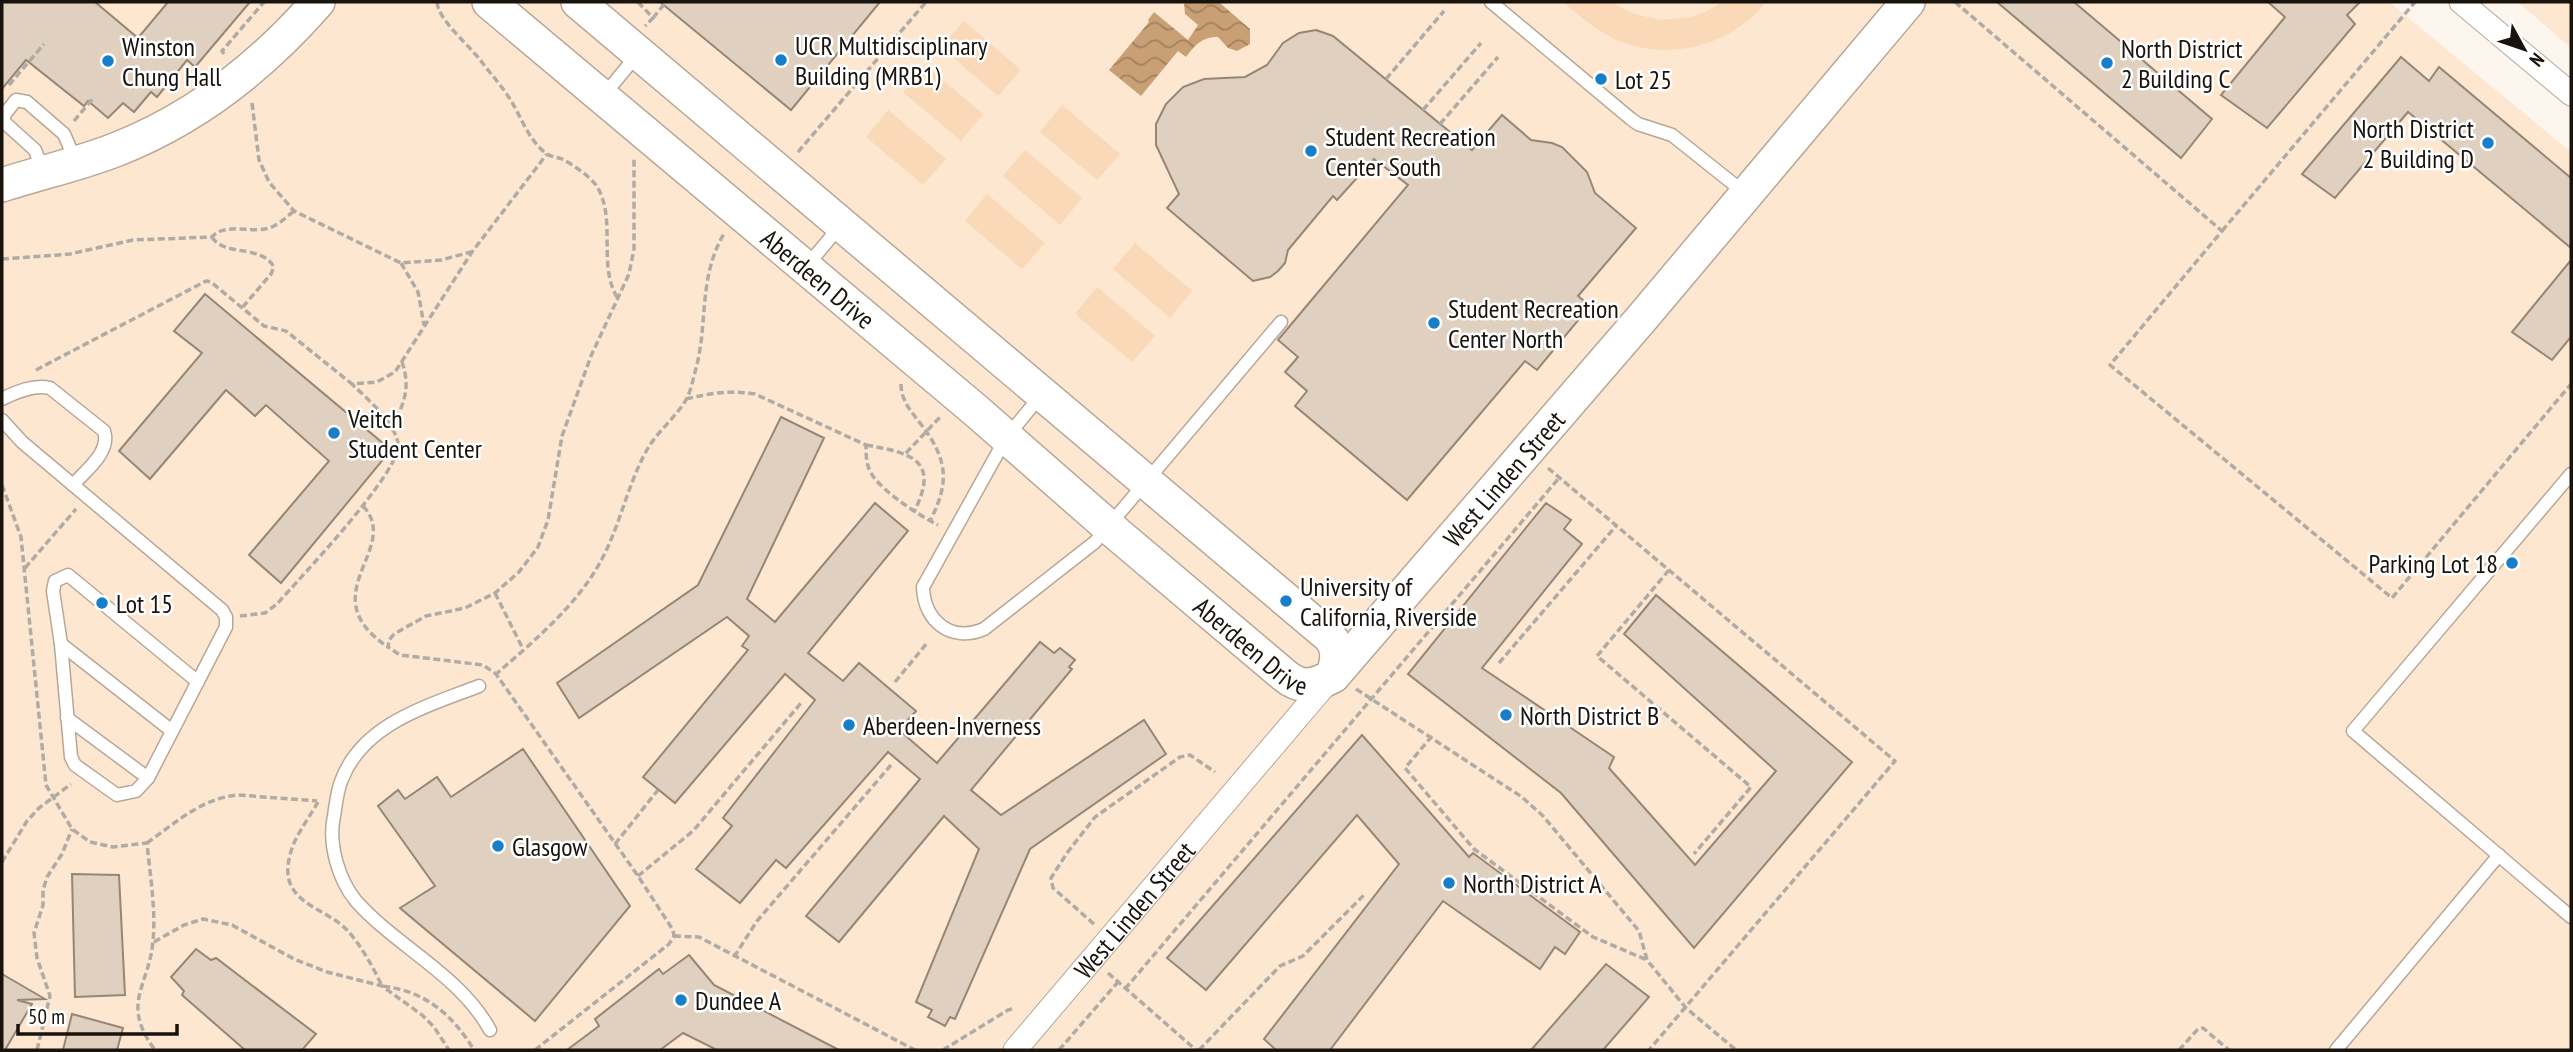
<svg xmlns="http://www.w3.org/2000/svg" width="2573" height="1052" font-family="'PT Sans Narrow',sans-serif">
<defs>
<pattern id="water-waves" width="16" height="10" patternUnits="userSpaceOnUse" patternTransform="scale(1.75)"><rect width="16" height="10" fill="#c9a075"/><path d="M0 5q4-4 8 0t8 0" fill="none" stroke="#a2815e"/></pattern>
</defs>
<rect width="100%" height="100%" fill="#fcf6ef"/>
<!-- built -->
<g fill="#fee7d0">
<polygon points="2,2 2389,2 2571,152 2571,1050 2,1050"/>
<polygon points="2518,2 2571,2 2571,48"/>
</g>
<!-- green -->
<g fill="#f9d9b8">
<path d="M 1563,2 L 1612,2 L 1631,13 L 1660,20 L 1690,17 L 1705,12 L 1723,2 L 1766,2 C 1732,45 1672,61 1621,42 C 1599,33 1581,17 1563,2 Z"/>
<polygon points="964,21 1021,70 998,96 941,47"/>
<polygon points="926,66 983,114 961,141 903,92"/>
<polygon points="1062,105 1120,154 1097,180 1040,132"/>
<polygon points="888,110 946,159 923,185 866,137"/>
<polygon points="1025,150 1082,198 1060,225 1003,176"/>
<polygon points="987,194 1045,243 1022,269 965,221"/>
<polygon points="1135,243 1192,291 1170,318 1113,269"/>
<polygon points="1097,287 1155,336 1132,362 1075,314"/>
</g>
<!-- water -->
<path fill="url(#water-waves)" d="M 1184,2 L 1220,3 L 1250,29 L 1250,44 L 1237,51 L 1228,48 L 1218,37 C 1202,37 1196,44 1186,57 L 1178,51 L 1141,96 L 1109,70 L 1149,22 L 1148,20 L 1154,12 L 1188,40 L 1198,25 L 1185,14 Z"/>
<!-- building -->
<g fill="#e0d0bf" stroke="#958677" stroke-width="2">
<polygon points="2,2 95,2 138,38 168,2 250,2 195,67 187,60 157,97 151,92 134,112 123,103 108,118 88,101 84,106 26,60 2,89"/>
<polygon points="660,2 880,2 791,110"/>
<polygon points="1997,2 2074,2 2212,119 2181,158"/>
<polygon points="2268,2 2360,2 2347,15 2355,24 2267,128 2221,95 2285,17"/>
<polygon points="1316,30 1333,36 1472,150 1502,115 1531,140 1552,143 1562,147 1587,172 1595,193 1636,228 1578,296 1590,306 1537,370 1525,361 1407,500 1295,406 1307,391 1285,372 1298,357 1278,340 1408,185 1374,159 1337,200 1333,196 1288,250 1285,263 1278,271 1270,277 1253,281 1167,208 1179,194 1156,145 1156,124 1166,104 1183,87 1204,79 1245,77 1267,65 1283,43 1299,33"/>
<polygon points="2401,57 2429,81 2439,67 2571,178 2571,248 2408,112 2335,198 2302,174"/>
<polygon points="2571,260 2571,337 2552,360 2512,332"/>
<polygon points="205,294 391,450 281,583 249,555 329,461 266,405 255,416 226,390 150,479 119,451 202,353 174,331"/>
<polygon points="781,417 824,438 747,599 775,622 875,503 908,531 808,653 843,681 859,663 916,711 899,730 937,763 1040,642 1054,653 1060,648 1075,660 1069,667 1072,669 971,790 1001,815 1144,720 1166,754 1030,849 955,1019 950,1017 945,1026 928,1017 932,1010 916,1002 979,849 944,816 839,942 806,916 920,779 888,752 786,868 776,860 740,903 696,869 732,826 723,818 815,700 785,674 675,803 643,777 748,650 742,646 749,636 727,617 579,718 557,683 698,585"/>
<polygon points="1546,503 1571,520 1564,529 1582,544 1482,668 1614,757 1609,768 1695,865 1776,771 1624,634 1656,595 1852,762 1694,948 1561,793 1408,674"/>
<polygon points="1362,735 1469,857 1473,853 1580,932 1565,954 1555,947 1540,969 1443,901 1330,1050 1276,1050 1264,1039 1399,864 1357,815 1206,990 1167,958"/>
<polygon points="523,749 630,906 535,1021 400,908 435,886 378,806 398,790 405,799 437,777 451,797"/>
<polygon points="72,874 119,875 125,995 75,997"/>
<polygon points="196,949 211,960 216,958 316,1034 302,1050 245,1050 182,995 184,991 171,977"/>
<polygon points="689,955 714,985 839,1050 717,1050 683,1033 660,1050 567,1050 599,1026 595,1019 659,969 663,974"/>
<polygon points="1606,964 1649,997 1603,1050 1531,1050"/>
<polygon points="2,974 45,999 17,1000 32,1004 5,1050 2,1050"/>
<polygon points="72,1014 123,1028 117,1050 63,1050"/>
</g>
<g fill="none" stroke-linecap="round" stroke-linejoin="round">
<defs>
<g id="lane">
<polyline points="1491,2 1631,119 1638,124 1672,135 1746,194"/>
<polyline points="604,95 637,55"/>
<polyline points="43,171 35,150 4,122 4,115 16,100 27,102 64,134 76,162"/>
<polyline points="806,267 841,225"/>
<path d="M 1042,394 L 1006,438 L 923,587 C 924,621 951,643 984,629 L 1095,542 L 1281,322"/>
<path d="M 2,399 C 16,392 34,384 50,388 L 104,431 C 111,452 86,470 73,485"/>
<polyline points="2,420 22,442 222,610 226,617 226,627 148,778 136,791 117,795 75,765 71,757 61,644 53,591 55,581 68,575 198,682"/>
<polyline points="2571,474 2353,731 2571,917"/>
<polyline points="61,644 172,731"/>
<path d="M 479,686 C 428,706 364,723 342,779 C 337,790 336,804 334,816 C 328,843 338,879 356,901 C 397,947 460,975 490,1030"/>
<polyline points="67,718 148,778"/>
<polyline points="2336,1050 2499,855"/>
</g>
<g id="street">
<polyline points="2461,2 2571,94"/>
<path id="s1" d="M 1015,1050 L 1330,679"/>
</g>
<g id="secondary">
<path id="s2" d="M 489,2 L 974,409 L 1109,527 L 1284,675 C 1302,690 1314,686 1333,676 L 1642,318 L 1908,2"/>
<path d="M 578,2 L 1330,637 C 1340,649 1337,661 1333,676"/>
<path d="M 2,185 C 39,173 79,164 115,150 C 195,119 262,66 318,2"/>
</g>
</defs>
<!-- lane casing -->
<use href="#lane" stroke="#b7a797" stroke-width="15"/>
<!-- street casing -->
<use href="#street" stroke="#b7a797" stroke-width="25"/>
<!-- secondary casing -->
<use href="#secondary" stroke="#b7a797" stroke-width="36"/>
<!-- path -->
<g stroke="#b0aba4" stroke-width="3.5" stroke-dasharray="7 3.5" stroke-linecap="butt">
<path d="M 437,2 C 438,20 470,46 481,61 C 490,73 500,84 508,96 C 520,113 528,141 547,154 C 551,157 557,157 562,159 C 573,165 588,175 596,185 C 618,218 596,268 619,300"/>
<polyline points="638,2 653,18 645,26"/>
<polyline points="1955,2 2222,231 2110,365 2392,598 2571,384"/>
<polyline points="653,18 666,2"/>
<polyline points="224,54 222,51 264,2"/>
<polyline points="1386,79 1444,11"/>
<polyline points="9,85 44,44"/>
<polyline points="252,103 259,160 269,182 294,211 401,263 441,260 471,252"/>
<polyline points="1423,110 1481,43"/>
<polyline points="74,121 94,97"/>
<polyline points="1440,124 1498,57"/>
<polyline points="798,152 926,2"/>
<polyline points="2222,231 2415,2"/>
<path d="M 212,237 C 224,257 261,244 274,267 L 271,274 L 242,308"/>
<path d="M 2,259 L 70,254 L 133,240 L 212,237 C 224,223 249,232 265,229 C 277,227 285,218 294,211"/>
<polyline points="401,263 418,292 424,325"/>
<polyline points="36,370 206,281 211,282 264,326 286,331 352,384 377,382 395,372 472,252 547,154"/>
<path d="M 901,384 C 901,400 910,410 920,423 C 948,459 950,482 930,521"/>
<path d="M 686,399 C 711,393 730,390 755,394 L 866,445 C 866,455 866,464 871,473 C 881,491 920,516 938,525"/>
<path d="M 391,428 C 404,405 411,388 402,362"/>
<path d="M 866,445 C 910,453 941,459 914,512"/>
<polyline points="906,453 942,415"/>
<polyline points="1548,468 1895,761 1649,1050"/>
<path d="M 2,485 L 21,537 L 46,785 L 72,829 L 90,842 L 113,847 L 147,843 C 150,875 156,909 153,941 C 149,987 120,1003 155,1050"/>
<path d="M 363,506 C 403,549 309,594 388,647"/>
<polyline points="25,568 76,509"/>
<polyline points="1669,570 1597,656 1751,787 1694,854"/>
<polyline points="495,593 523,649"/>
<path d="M 240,616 L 265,613 L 277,604 C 298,580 404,469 398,443 C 393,420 368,400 352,384"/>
<polyline points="1499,663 1616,526"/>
<path d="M 495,675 C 534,641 579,604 603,557 C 621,522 628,483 648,448 C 658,431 678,415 687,398 C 691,390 693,380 695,372 C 709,325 697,278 725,232"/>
<polyline points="895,682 927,643"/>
<polyline points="1356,689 1522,797 1543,816 1639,931 1647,960 1686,1008 1736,1050"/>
<polyline points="1432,736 1405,768 1474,849 1593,937 1647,960"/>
<path d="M 318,802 C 309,818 294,837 290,855 C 277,903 324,906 347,930 C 361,945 373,967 382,986 C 425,991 452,1014 474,1050"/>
<path d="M 147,843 C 175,823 202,798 238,795 L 317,801"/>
<polyline points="615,844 658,790"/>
<polyline points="2,862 27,821 39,808 71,784"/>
<polyline points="638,876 693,831 801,703"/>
<polyline points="1094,924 1053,888 1051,878 1067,853 1095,817 1180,757 1190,755 1215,772"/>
<polyline points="674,936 699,937 915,1050"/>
<polyline points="154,942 184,925 203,919 232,925 294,959 327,972 382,986 422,1015 434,1027 449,1050"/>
<polyline points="734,957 757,921 891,765"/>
<polyline points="1108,973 1196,1050"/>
<polyline points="1125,989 1559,478"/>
<polyline points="37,1050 50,996 37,958 34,933 43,905 43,890 47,877 62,854 72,829"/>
<polyline points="535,1050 669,944 674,936 673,930 638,876 496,674 483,665 400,655 388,647 389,640 394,634 426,616 465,608 495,593 519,572 538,547 548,520 562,436 591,356 629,274 634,249 634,158"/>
<polyline points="943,1050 1008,1010 1015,1008"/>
<polyline points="1059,1050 1118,982"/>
<polyline points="1199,1050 1280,966 1303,956 1366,893"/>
<polyline points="2179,1050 2198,1029 2203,1028 2229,1050"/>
</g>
<!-- lane -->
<use href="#lane" stroke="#fff" stroke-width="12"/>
<!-- street -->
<use href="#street" stroke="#fff" stroke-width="23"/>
<!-- secondary -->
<use href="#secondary" stroke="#fff" stroke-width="33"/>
</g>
<!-- markers -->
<g fill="#177ec9" stroke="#fff" stroke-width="2.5">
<circle cx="781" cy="60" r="7"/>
<circle cx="108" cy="61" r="7"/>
<circle cx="2107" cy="63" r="7"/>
<circle cx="1601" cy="79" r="7"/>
<circle cx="2488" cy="143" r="7"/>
<circle cx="1311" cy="151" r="7"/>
<circle cx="1434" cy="323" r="7"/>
<circle cx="334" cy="433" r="7"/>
<circle cx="2512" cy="563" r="7"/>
<circle cx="1286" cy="601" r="7"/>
<circle cx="102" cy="603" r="7"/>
<circle cx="1506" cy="715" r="7"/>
<circle cx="849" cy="725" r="7"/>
<circle cx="498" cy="846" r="7"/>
<circle cx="1449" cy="883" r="7"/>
<circle cx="681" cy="1000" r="7"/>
</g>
<g text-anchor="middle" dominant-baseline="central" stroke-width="5" stroke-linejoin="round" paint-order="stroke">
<!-- poi labels -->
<g font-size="26" fill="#18130d" stroke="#fff" text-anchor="start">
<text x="795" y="45">UCR Multidisciplinary<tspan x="795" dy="30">Building (MRB1)</tspan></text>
<text x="122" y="46">Winston<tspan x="122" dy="30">Chung Hall</tspan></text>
<text x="2121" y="48">North District<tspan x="2121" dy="30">2 Building C</tspan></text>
<text x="1615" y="79">Lot 25</text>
<text x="2474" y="128" text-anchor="end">North District<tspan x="2474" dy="30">2 Building D</tspan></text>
<text x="1325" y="136">Student Recreation<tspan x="1325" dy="30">Center South</tspan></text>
<text x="1448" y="308">Student Recreation<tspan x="1448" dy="30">Center North</tspan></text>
<text x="348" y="418">Veitch<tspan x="348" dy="30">Student Center</tspan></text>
<text x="2498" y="563" text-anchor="end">Parking Lot 18</text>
<text x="1300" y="586">University of<tspan x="1300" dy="30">California, Riverside</tspan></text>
<text x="116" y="603">Lot 15</text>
<text x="1520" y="715">North District B</text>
<text x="863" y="725">Aberdeen-Inverness</text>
<text x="512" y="846">Glasgow</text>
<text x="1463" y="883">North District A</text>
<text x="695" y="1000">Dundee A</text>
</g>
<!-- street labels -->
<g font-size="26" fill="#18130d" stroke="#fff">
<text stroke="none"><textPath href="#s2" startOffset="430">Aberdeen Drive</textPath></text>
<text stroke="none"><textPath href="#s2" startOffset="1356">West Linden Street</textPath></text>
<text stroke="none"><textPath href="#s2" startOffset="998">Aberdeen Drive</textPath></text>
<text stroke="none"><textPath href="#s1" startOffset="184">West Linden Street</textPath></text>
</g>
</g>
<!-- border -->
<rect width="2573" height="1052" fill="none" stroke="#18130d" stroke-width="7"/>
<!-- north arrow -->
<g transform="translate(2524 49) rotate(130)" stroke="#ffffff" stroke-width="5" paint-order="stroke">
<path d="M0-5L12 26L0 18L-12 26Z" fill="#18130d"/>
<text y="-10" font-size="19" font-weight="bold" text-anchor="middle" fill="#18130d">N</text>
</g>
<!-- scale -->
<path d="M18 1024v10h159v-10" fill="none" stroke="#18130d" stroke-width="3.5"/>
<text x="28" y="1024" font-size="21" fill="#18130d" stroke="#ffffff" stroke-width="5" paint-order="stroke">50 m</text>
</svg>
